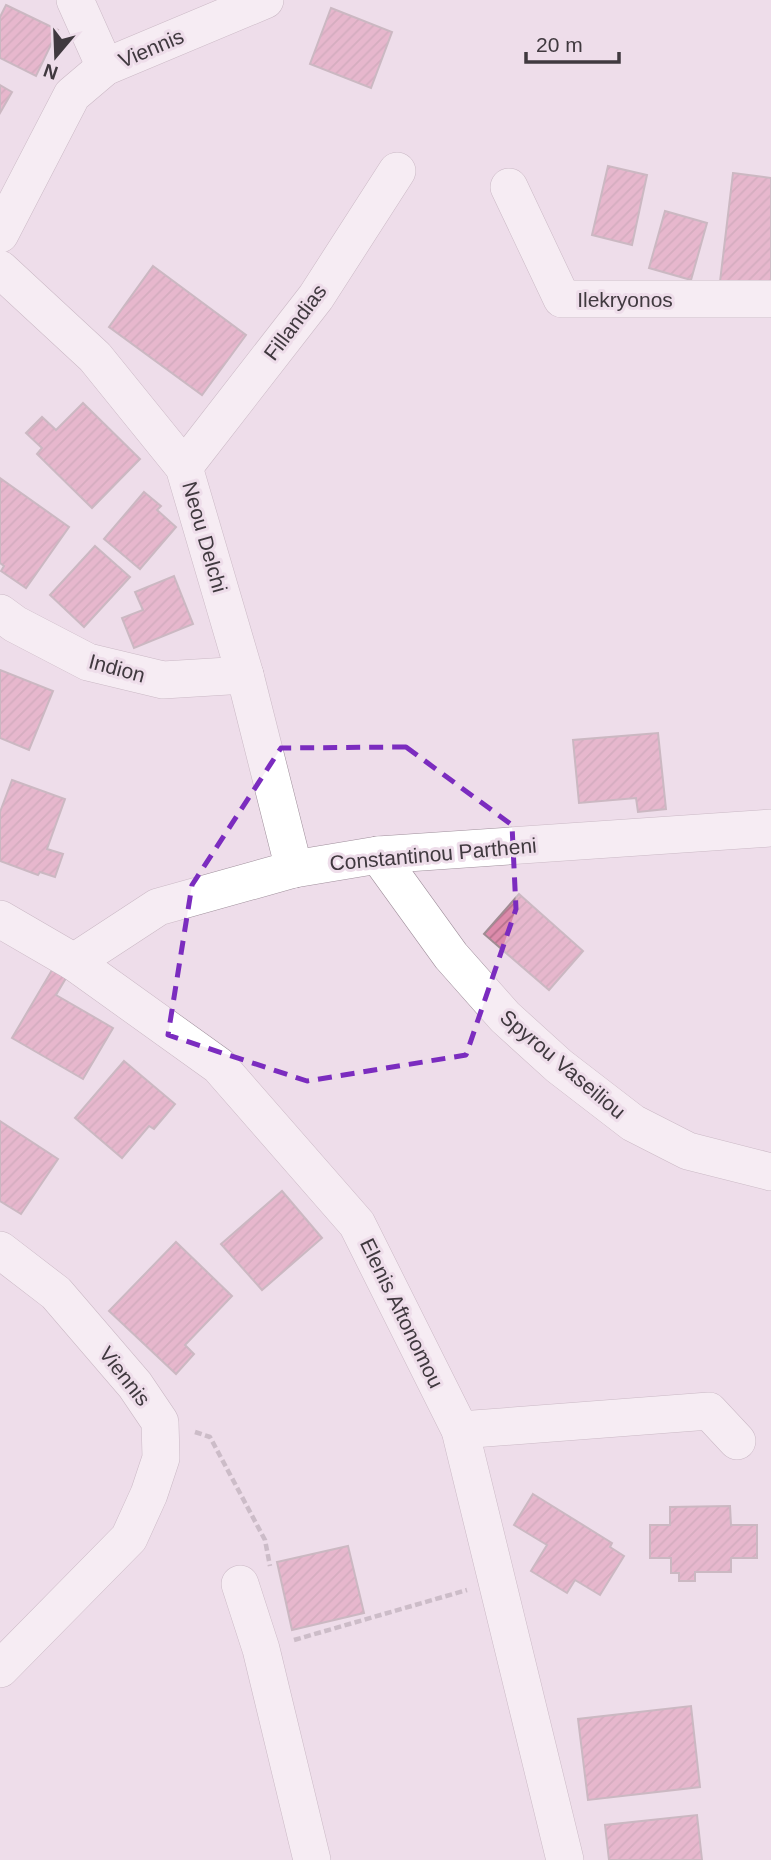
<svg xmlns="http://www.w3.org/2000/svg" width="771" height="1860" font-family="Helvetica,sans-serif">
<defs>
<pattern id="building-hatch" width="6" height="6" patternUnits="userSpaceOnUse" patternTransform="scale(1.75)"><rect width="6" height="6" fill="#dd8bab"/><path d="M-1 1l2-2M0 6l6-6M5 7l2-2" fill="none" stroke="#b5738d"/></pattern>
</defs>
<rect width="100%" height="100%" fill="#eeddea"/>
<!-- building -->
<g fill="url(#building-hatch)" stroke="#a08c93" stroke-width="2">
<polygon points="6,5 58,30 36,76 0,58 0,17"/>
<polygon points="331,8 392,32 371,88 310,64"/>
<polygon points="0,85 12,92 0,113"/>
<polygon points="608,166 647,175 632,245 592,235"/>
<polygon points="733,173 771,178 771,296 719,290"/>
<polygon points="665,211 707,223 691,280 649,268"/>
<polygon points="153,266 246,335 202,395 109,327"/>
<polygon points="83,403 140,459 92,508 37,454 42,448 26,433 42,417 56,430"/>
<polygon points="0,478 69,527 26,588 1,571 4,566 0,563"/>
<polygon points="144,492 161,506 157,510 176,527 140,569 104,539"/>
<polygon points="95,546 130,577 84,627 50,595"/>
<polygon points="174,576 193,624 134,648 122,618 143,610 135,592"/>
<polygon points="0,670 53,691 29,750 0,738"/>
<polygon points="658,733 666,809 638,812 636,798 579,803 573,740"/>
<polygon points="12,780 65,799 47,849 63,854 55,877 40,872 38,875 0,861 0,812"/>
<polygon points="519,894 583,951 549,990 484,934"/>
<polygon points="52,970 66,978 56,995 113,1028 83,1079 12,1038"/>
<polygon points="124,1061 175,1104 154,1129 149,1126 122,1158 75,1118"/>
<polygon points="0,1121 58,1159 21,1214 0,1201"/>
<polygon points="282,1191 322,1238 262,1290 221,1244"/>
<polygon points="176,1242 232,1296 185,1345 194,1354 176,1374 109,1311"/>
<polygon points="533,1494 612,1543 610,1547 624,1556 600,1595 575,1580 567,1593 531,1571 547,1545 514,1525"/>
<polygon points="730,1506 731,1525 757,1525 757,1558 731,1558 731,1572 695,1572 695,1581 679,1581 679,1573 671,1573 671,1558 650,1558 650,1525 670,1525 670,1507"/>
<polygon points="348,1546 364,1613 292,1630 277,1562"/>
<polygon points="691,1706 700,1787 588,1800 578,1719"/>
<polygon points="697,1815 702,1860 609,1860 605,1825"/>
</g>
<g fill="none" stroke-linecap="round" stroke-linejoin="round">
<defs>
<g id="street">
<polyline points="75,0 105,67"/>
<polyline points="509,187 562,299 771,299"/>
<polyline points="0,234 72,95 105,67 265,0"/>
<polyline points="0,269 95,357 184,467 245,675 294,869"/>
<polyline points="184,467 316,297 397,171"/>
<polyline points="0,613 15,624 88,662 163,680 245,675"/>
<polyline points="378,855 451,956 505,1017 559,1066 633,1123 688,1151 771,1172"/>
<polyline points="0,919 74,962 219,1066 357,1224 460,1430 565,1860"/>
<polyline points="74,962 158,907 294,869 378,855 771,828"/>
<polyline points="0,1250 56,1293 135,1385 160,1422 161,1458 149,1494 129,1538 0,1669"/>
<polyline points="460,1430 709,1411 737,1441"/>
<polyline points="240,1584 261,1649 312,1860"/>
</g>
</defs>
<!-- street casing -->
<use href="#street" stroke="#9f8f9b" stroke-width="38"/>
<!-- path -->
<g stroke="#a296a0" stroke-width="4.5" stroke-dasharray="7 3.5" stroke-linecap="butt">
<polyline points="195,1432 210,1437 265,1540 270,1566"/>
<polyline points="294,1640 467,1590"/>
</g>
<!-- street -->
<use href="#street" stroke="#fff" stroke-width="37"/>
</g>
<!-- marked area -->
<path d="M0 0H771V1860H0ZM 406,747 L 512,825 L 516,909 L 466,1055 L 307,1081 L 168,1035 L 192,885 L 281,748 Z" fill="#eeddea" fill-opacity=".55" fill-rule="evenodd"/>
<path fill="none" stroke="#7b2cbf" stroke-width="5" stroke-dasharray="14 9" stroke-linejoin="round" d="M 406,747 L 512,825 L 516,909 L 466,1055 L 307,1081 L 168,1035 L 192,885 L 281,748 Z"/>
<g text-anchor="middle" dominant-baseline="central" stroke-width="6" stroke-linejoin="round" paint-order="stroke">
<!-- street labels -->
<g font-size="21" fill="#40393f" stroke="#eeddea">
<text transform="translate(151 48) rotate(-23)">Viennis</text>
<text x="625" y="299">Ilekryonos</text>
<text transform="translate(295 322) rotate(-53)">Fillandias</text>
<text transform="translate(205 537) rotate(74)">Neou Delchi</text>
<text transform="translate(117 668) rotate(15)">Indion</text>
<text transform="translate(433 854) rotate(-5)">Constantinou Partheni</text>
<text transform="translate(563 1064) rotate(40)">Spyrou Vaseiliou</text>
<text transform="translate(402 1313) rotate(64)">Elenis Aftonomou</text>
<text transform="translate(125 1376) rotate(52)">Viennis</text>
</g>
</g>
<!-- north arrow -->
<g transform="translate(56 56) rotate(199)" stroke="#eeddea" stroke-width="5" paint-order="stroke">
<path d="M0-5L12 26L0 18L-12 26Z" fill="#40393f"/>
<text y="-10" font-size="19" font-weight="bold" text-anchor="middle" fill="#40393f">N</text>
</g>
<!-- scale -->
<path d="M526 52v10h93v-10" fill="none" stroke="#40393f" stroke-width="3.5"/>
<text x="536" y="52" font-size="21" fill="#40393f" stroke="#eeddea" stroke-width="5" paint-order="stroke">20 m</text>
</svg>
